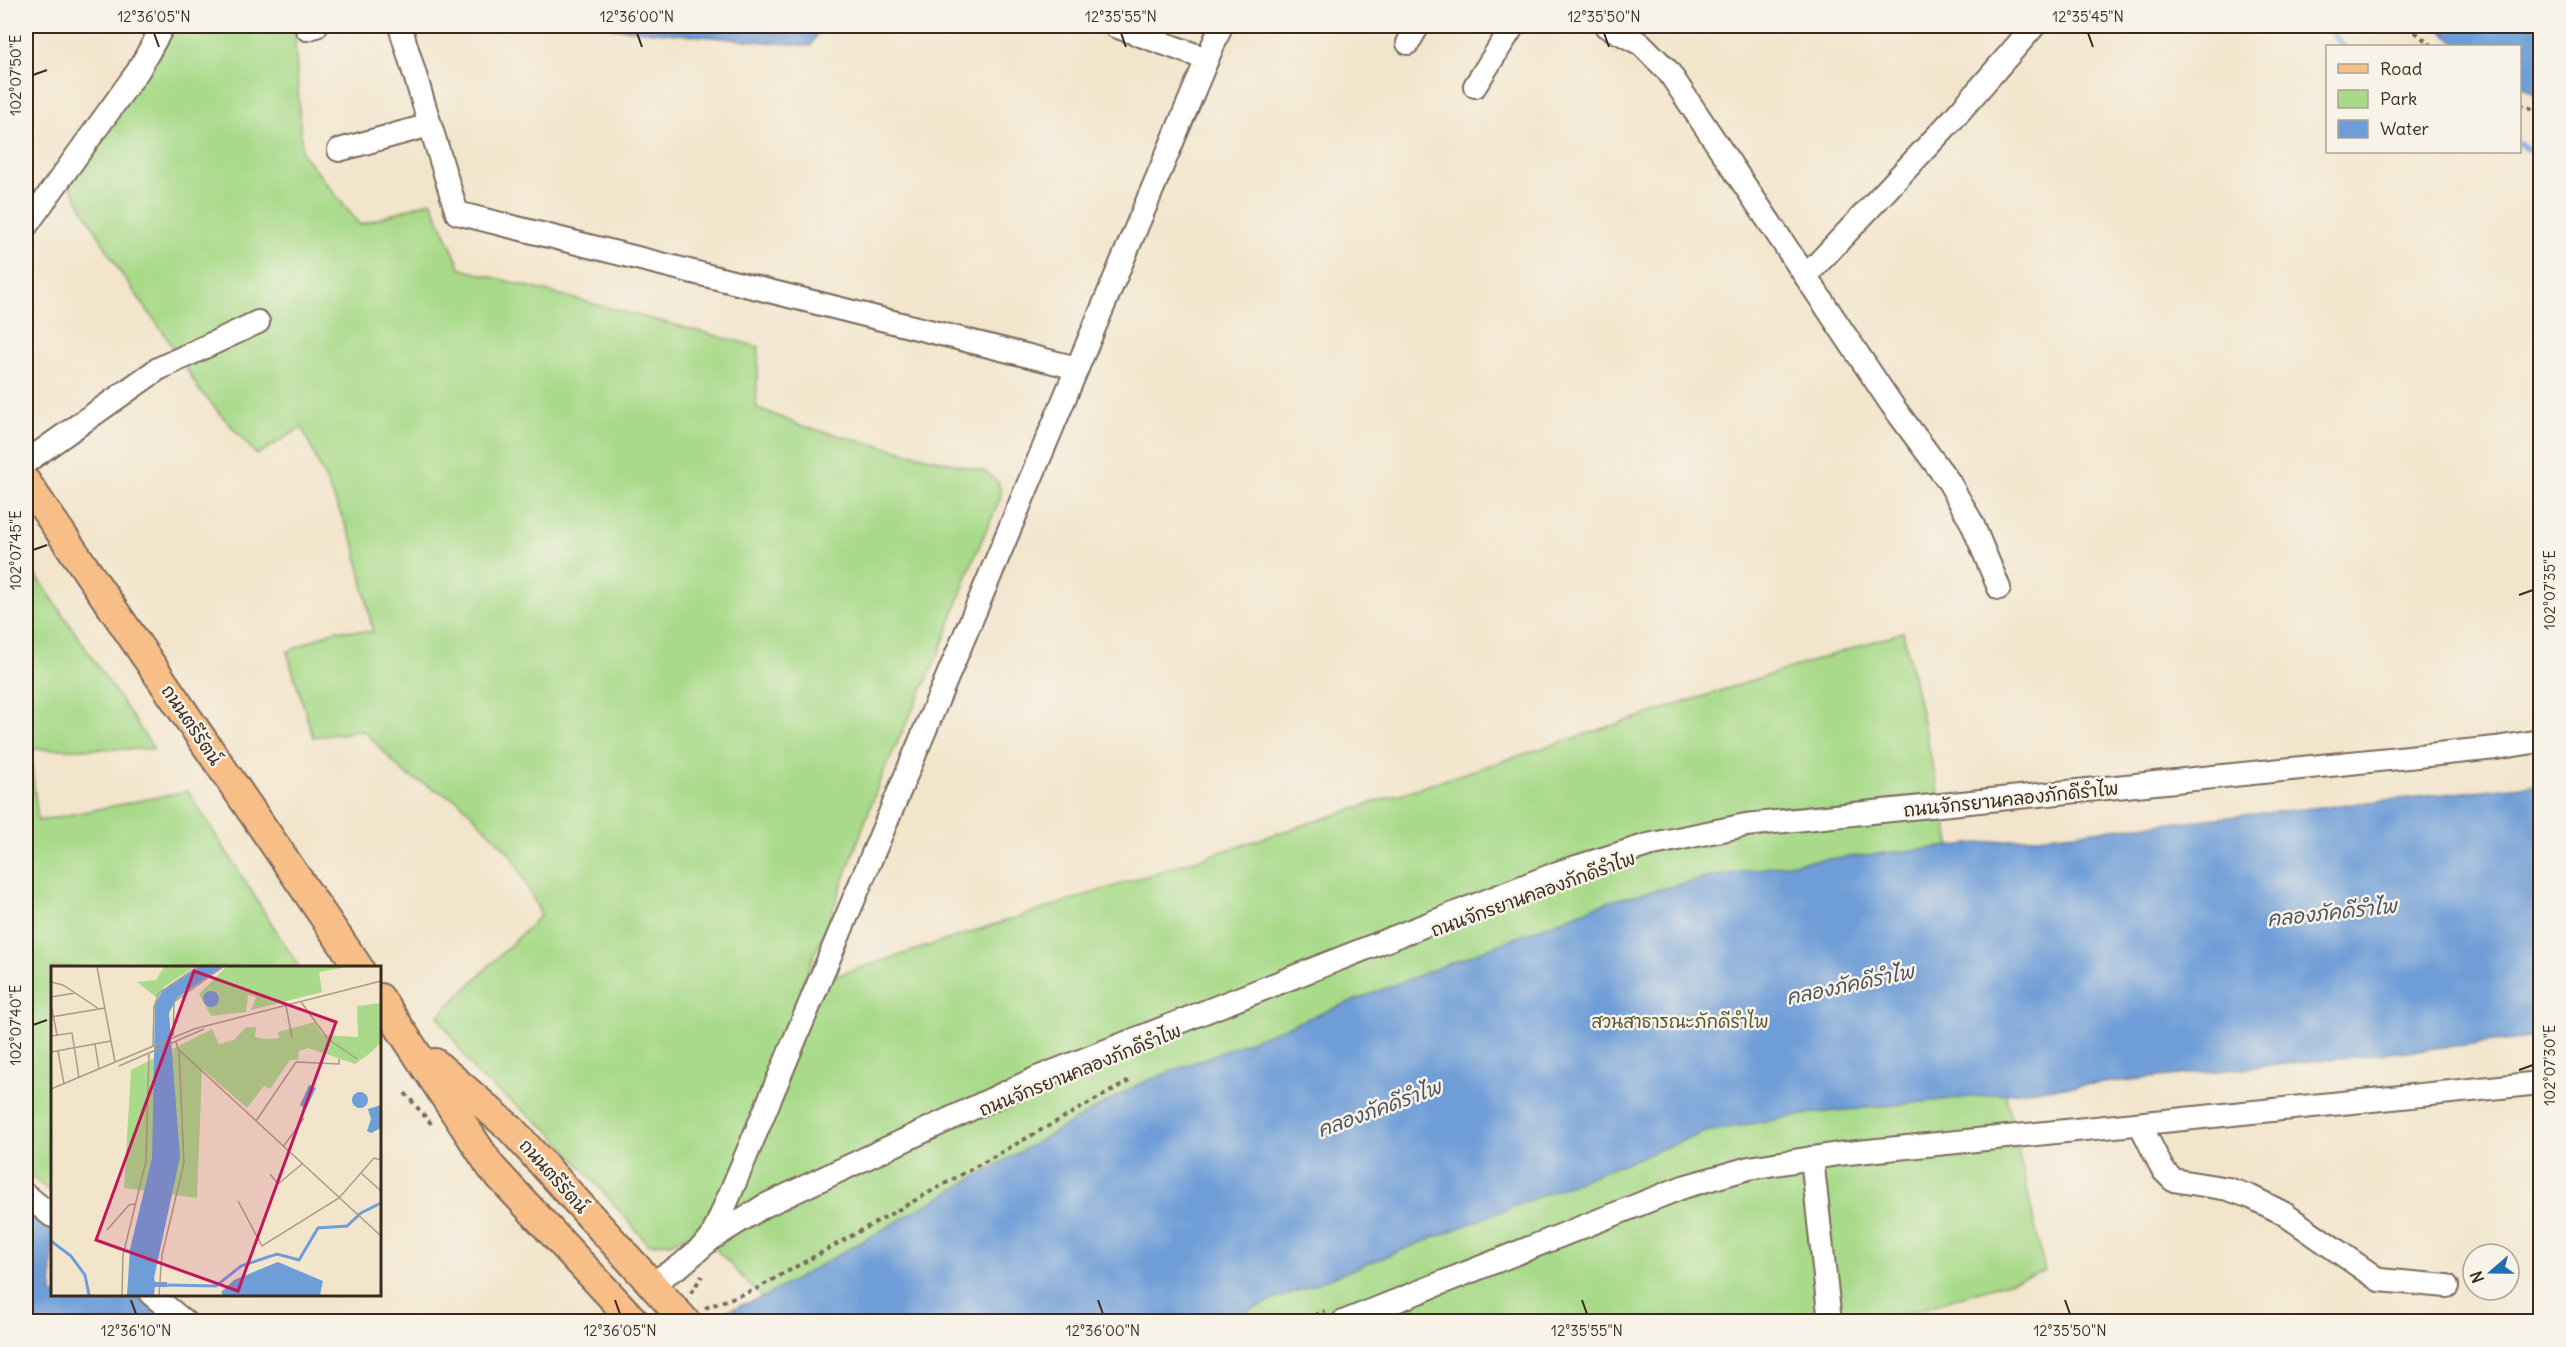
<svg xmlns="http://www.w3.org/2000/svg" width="2566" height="1347" font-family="Delius,'Playpen Sans Thai',sans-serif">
<rect width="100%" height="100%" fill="#f7f3e8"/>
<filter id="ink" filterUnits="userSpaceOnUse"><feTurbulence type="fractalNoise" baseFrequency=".0167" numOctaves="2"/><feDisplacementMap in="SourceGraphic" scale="12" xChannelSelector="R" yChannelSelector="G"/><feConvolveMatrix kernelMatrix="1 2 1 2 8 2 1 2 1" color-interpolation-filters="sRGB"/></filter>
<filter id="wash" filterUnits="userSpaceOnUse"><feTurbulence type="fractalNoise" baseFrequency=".008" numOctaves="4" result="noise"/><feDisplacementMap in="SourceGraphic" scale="24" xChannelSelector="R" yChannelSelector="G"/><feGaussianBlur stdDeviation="1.35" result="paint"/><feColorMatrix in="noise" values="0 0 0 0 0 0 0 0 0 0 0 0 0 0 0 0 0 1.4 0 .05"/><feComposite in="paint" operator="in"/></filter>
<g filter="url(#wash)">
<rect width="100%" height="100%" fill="#f2e5cc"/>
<!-- green -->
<g fill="#a8da89" stroke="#728254" stroke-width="1.5">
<polygon points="144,26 294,26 302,153 360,225 431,201 461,269 759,347 756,407 801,426 986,472 999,483 1001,497 973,560 938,656 882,775 832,912 801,987 1903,632 2045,1271 1879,1322 784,1321 696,1228 694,1233 669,1243 648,1244 552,1133 477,1075 438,1016 541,915 513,857 459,801 406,775 364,731 313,737 287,652 335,630 373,632 355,546 302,427 257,455 200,391 166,336 120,272 67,181 147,66"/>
<polygon points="26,560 154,749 30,749 38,821 188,791 299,967 52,968 52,1193 26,1173"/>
</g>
<!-- water -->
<g fill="#6e9dd7" stroke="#54647a" stroke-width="1.5">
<polygon points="609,26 821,26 811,46 612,28"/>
<polygon points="2436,26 2540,26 2540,97 2520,86 2520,46 2459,46"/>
<polygon points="2540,784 2540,1037 1808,1114 1705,1132 1228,1318 1214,1321 700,1321 766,1296 1139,1084 1610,901 1711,877 1800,862"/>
<polygon points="26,1208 52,1229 52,1294 136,1295 170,1321 26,1321"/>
</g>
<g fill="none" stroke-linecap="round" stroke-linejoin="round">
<!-- stream -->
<g stroke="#6e9dd7" stroke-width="6">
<polyline points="2326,26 2343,46"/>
<polyline points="2520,144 2540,156"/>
</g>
</g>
</g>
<g filter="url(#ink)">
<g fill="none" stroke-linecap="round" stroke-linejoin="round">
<defs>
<g id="minor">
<polyline points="400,26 457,213 1077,368"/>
<polyline points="1115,26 1207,59"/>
<polyline points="1606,26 1641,44 1668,71 1892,405 1949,482 1972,523 1999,588"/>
<polyline points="307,29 316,26"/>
<polyline points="1408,43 1418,26"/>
<polyline points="1475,86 1513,26"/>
<polyline points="339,150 430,125"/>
<polyline points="26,226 138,71 163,26"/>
<polyline points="1806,276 1953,119 2034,26"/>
<polyline points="26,462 158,369 258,322"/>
<polyline points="2140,1124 2163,1170 2173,1180 2228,1189 2251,1197 2283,1213 2379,1280 2447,1286"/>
<polyline points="1812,1158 1830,1322"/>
<polyline points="26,1195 52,1216"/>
<polyline points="711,1239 764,1206 1037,1078 1560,872 1648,845 1746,825 2496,748 2540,741"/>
<polyline points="652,1283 681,1265 711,1239 1221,26"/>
<polyline points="151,1294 185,1322"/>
<polyline points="1343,1322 1683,1187 1749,1168 1838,1154 2540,1083"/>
</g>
<g id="major">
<polyline points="26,482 359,968"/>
<polyline points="380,998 491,1167 635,1322"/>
<polyline points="435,1063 511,1129 686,1322"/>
</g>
</defs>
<!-- minor casing -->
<use href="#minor" stroke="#7b6b5b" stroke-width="26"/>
<!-- major casing -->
<use href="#major" stroke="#7b6b5b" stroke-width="32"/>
<!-- path -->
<g stroke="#7b6b5b" stroke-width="4" stroke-dasharray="4.5 4.5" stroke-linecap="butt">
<polyline points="2408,26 2432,46"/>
<polyline points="2520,104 2540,112"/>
<polyline points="405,1093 434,1127"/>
<polyline points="691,1293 702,1276"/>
<polyline points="705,1308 756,1289 1131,1080"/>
<polyline points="1298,1322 1325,1311"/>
</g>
<!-- minor -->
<use href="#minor" stroke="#fff" stroke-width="22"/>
<!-- major -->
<use href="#major" stroke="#f7be88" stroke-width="28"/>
</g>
</g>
<!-- ticks -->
<path fill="none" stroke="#3b2a1e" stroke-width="2" d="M 154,33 L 159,47M 637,33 L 642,47M 1121,33 L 1126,47M 1604,33 L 1609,47M 2088,33 L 2093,47M 33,75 L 47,70M 33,550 L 47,545M 2519,595 L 2533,590M 33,1025 L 47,1020M 2519,1070 L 2533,1065M 131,1300 L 136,1314M 615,1300 L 620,1314M 1098,1300 L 1103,1314M 1582,1300 L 1587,1314M 2065,1300 L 2070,1314"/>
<g text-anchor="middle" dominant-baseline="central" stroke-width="5" stroke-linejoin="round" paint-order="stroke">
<!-- street labels -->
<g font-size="18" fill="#3b2a1e" stroke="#f7f3e8">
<text transform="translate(192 725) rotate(56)">ถนนตรีรัตน์</text>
<text transform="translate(2011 799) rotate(-6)">ถนนจักรยานคลองภักดีรำไพ</text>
<text transform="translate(1533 894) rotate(-20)">ถนนจักรยานคลองภักดีรำไพ</text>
<text transform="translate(1080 1070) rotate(-22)">ถนนจักรยานคลองภักดีรำไพ</text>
<text transform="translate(554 1176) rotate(48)">ถนนตรีรัตน์</text>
</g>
<!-- park labels -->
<g font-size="18" fill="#565639" stroke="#f7f3e8">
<text x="1680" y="1021">สวนสาธารณะภักดีรำไพ</text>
</g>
<!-- water labels -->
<g font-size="20" font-style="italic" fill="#4d525f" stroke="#f7f3e8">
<text transform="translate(2332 912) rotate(-6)">คลองภัคดีรำไพ</text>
<text transform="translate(1850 984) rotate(-12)">คลองภัคดีรำไพ</text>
<text transform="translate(1379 1108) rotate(-20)">คลองภัคดีรำไพ</text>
</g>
</g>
<!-- overview -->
<g transform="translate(51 966)">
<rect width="330" height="330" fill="#f2e5cc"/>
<path d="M 113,1 L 143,1 L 113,21 L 106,32 L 86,16 L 105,14 ZM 175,1 L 296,1 L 268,6 L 271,26 L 200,44 L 205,31 L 197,29 L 195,46 L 160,50 L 148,28 ZM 330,37 L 330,77 L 318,88 L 304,98 L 257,82 L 248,85 L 247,94 L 239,94 L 219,123 L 213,120 L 196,142 L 151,103 L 146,232 L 73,222 L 80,104 L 161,63 L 168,78 L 183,74 L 195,61 L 205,61 L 204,71 L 214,73 L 228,72 L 227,66 L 263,56 L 272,69 L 307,71 L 306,40 Z" fill="#a8da89"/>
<path d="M 148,1 L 171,1 L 126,32 L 118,47 L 129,191 L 103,312 L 104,316 L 116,316 L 117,321 L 104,321 L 103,329 L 76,329 L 79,283 L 101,192 L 104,39 L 111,25 ZM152 33a8 8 0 1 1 16 0a8 8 0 1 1-16 0ZM 258,119 L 265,122 L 255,143 L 249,139 ZM301 134a8 8 0 1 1 16 0a8 8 0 1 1-16 0ZM 330,139 L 330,162 L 320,167 L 316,165 L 320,153 L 317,143 ZM 227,296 L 272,315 L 269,329 L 172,329 L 170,326 L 183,314 Z" fill="#6e9dd7"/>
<path fill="none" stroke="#6e9dd7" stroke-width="3" d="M 0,275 L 20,290 L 34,309 L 38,329M 117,319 L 165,320 L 190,300 L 226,288 L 248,294 L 267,262 L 296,260 L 310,247 L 330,237"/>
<path fill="none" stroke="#a99a86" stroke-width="1.5" d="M 46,1 L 64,96M 0,16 L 12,19 L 48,43M 0,31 L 24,27M 250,36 L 277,73 L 306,93M 0,38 L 6,69M 235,40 L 241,71M 0,51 L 54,42M 0,70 L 21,67 L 28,112M 122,70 L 123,36 L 172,1M 125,76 L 127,83 L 330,270M 44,78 L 48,103M 102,80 L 103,41 L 108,27 L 146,1M 7,85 L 13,118M 0,86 L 60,75M 68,100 L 153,63M 0,123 L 143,63 L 330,15M 205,155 L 245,96 L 288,98 L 288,93M 232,181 L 253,152M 310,207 L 330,225M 219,208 L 227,218 L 251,198M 187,235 L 211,280 L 288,232 L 323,192 L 330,194M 56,264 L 78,239 L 84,238M 71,329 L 72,289 L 95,195 L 98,88M 108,329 L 111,289 L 133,197 L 128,85"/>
<path fill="#c2185b" fill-opacity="0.15" stroke="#c2185b" stroke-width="3" d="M 143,5 L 285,56 L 187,325 L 45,274 Z"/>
<rect width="330" height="330" fill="none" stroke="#3b2a1e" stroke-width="3"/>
</g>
<!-- margin -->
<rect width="2566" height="1347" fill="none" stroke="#f7f3e8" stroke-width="66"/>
<!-- legend -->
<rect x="2326" y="45" width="195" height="108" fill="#f7f3e8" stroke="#aca397" stroke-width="1.5"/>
<rect x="2338" y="64" width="30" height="9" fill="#f7be88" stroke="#aca397" stroke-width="1.5"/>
<text x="2380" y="75" font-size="18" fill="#3b2a1e">Road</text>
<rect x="2338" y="90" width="30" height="18" fill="#a8da89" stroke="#aca397" stroke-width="1.5"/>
<text x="2380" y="105" font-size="18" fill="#3b2a1e">Park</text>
<rect x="2338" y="120" width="30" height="18" fill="#6e9dd7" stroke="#aca397" stroke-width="1.5"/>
<text x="2380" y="135" font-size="18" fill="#3b2a1e">Water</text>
<!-- north arrow -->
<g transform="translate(2491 1272) rotate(250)"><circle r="28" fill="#f7f3e8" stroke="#aca397" stroke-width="1.5"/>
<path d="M0-4.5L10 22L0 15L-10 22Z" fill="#1f6fb2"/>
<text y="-9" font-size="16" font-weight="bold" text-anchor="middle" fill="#3b2a1e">N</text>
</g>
<rect x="33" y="33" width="2500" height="1281" fill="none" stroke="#3b2a1e" stroke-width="2"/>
<g font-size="15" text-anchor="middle" fill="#3b2a1e">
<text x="154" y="22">12°36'05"N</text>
<text x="637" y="22">12°36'00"N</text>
<text x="1121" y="22">12°35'55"N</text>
<text x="1604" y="22">12°35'50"N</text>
<text x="2088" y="22">12°35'45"N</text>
<text transform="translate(16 75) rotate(-90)" y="5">102°07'50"E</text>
<text transform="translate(16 550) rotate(-90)" y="5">102°07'45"E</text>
<text transform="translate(2550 590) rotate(-90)" y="5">102°07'35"E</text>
<text transform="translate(16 1025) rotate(-90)" y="5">102°07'40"E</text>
<text transform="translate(2550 1065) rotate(-90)" y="5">102°07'30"E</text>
<text x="136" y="1336">12°36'10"N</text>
<text x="620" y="1336">12°36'05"N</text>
<text x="1103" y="1336">12°36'00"N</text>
<text x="1587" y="1336">12°35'55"N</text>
<text x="2070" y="1336">12°35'50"N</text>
</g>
</svg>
